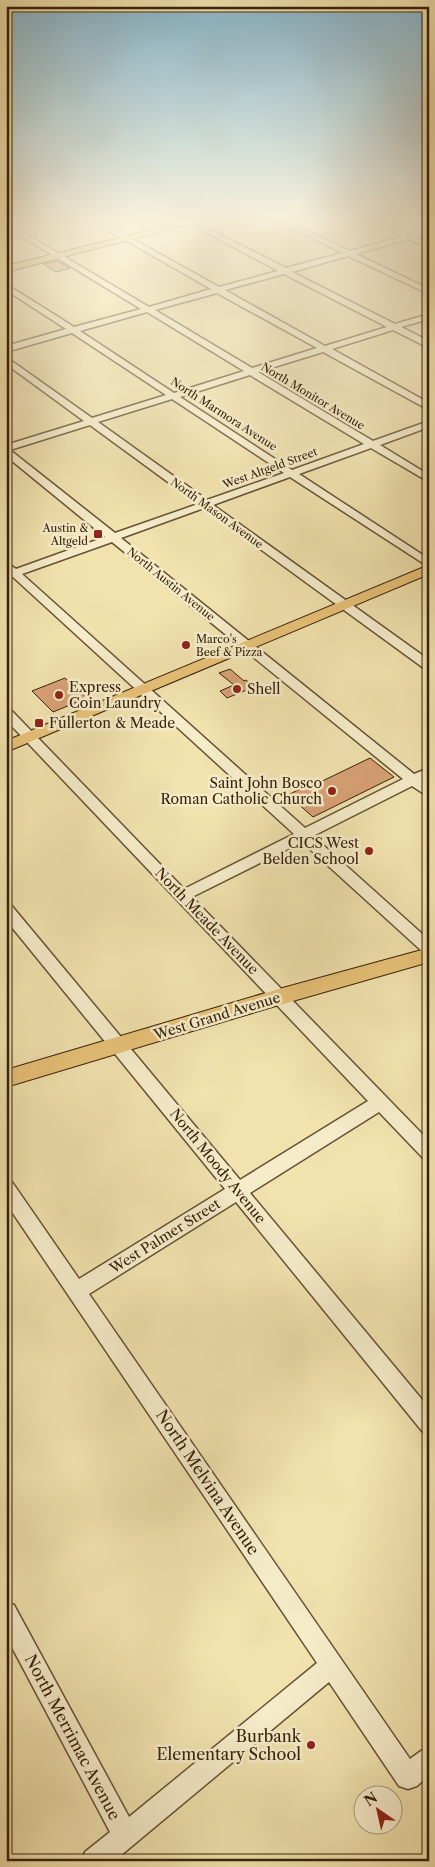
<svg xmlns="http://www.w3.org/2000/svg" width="435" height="1867" font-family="'Libre Caslon Text',serif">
<rect width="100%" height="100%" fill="#f1e2ae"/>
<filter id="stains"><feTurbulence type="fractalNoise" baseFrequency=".004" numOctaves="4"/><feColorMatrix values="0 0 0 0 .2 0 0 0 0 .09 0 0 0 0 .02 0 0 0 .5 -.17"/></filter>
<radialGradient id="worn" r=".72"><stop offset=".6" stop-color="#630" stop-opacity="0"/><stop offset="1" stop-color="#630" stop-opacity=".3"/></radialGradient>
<!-- building -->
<g fill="#d9a177" stroke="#36220b">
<polygon points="57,261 70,268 56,272 43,264"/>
<polygon points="230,669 244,681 246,680 254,687 227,698 220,691 234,685 219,673"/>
<polygon points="65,678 87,698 53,712 32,691"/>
<polygon points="370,758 394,777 313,817 288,795 310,784 312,786"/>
</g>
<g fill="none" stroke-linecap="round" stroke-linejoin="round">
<defs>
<path id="minor" d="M 90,220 L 99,220 L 219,287 L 278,271 L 183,220 L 192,220 L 286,268 L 342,253 L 277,220 L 286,220 L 350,251 L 402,236 L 370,220 L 380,220 L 409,234 L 429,229 L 429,233 L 416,237 L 429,243 L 429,248 L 408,239 L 356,254 L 429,289 L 429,294 L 348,256 L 292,272 L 395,324 L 429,314 L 429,319 L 401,327 L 429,341 L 429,348 L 393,330 L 332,349 L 429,403 L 429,410 L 323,352 L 258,372 L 373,441 L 429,421 L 429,427 L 380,445 L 429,475 L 429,482 L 371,448 L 299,474 L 429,559 L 429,567 L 290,477 L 213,505 L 429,660 L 429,670 L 425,669 L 204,508 L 121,538 L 414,774 L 429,768 L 429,778 L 422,781 L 429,786 L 429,797 L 412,786 L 313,836 L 429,940 L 429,955 L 424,953 L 302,842 L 192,897 L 429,1141 L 429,1160 L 423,1158 L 379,1112 L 250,1193 L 429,1408 L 429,1434 L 422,1431 L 236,1202 L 89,1294 L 410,1759 L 421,1751 L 429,1747 L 429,1775 L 417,1786 L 408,1789 L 399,1786 L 329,1682 L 114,1861 L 82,1861 L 85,1852 L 110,1832 L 6,1636 L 6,1602 L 14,1605 L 129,1817 L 317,1663 L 6,1203 L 6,1180 L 12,1182 L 79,1279 L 225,1189 L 6,920 L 6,904 L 11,905 L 240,1180 L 368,1101 L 6,720 L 6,708 L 10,709 L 184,889 L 294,834 L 13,577 L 6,578 L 6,562 L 16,569 L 105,537 L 6,456 L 6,445 L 84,421 L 6,364 L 6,357 L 92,418 L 166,395 L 72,333 L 6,352 L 6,346 L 66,329 L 6,290 L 6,284 L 74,327 L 141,309 L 6,227 L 6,222 L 149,307 L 211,289 ZM 284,274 L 387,327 L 325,346 L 225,290 ZM 217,293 L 317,348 L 252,368 L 155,310 ZM 147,312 L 244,371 L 174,393 L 80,331 ZM 250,375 L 364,444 L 292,470 L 180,397 ZM 172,399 L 284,473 L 207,500 L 98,422 ZM 90,425 L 198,504 L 115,533 L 10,450 ZM 112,542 L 403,779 L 305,828 L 22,574 Z"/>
<g id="major">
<polygon points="190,220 206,220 6,272 6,266"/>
<polygon points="429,565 429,574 6,752 6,741"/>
<polygon points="429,948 429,962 279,1005 6,1087 6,1070 279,989"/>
</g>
</defs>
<!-- minor casing -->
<use href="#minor" stroke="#655234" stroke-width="3"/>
<!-- major casing -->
<use href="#major" stroke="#36220b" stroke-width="2"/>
<!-- minor -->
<use href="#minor" fill="#f6ecca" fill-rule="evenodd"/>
<!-- major -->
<use href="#major" fill="#e8c177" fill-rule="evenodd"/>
</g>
<!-- sky -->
<linearGradient id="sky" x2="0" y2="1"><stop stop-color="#89b8ce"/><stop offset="0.46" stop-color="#f9f2db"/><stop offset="1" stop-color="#f9f2db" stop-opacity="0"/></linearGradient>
<rect width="435" height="482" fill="url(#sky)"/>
<!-- markers -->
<g fill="#8f2418" stroke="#f6ecca" stroke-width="2">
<rect x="93" y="529" width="10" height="10" rx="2.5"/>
<circle cx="186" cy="645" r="5"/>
<circle cx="237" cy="689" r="5"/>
<circle cx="59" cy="695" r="5"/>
<rect x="34" y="718" width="10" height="10" rx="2.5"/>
<circle cx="332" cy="791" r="5"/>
<circle cx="369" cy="851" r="5"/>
<circle cx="311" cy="1745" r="5"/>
</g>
<g text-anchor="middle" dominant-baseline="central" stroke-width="5" stroke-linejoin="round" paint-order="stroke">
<!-- far-street labels -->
<g font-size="11" fill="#36220b" stroke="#f6ecca">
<text transform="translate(313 396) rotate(31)">North Monitor Avenue</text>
<text transform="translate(224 414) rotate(33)">North Marmora Avenue</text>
<text transform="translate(270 468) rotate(-20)">West Altgeld Street</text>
<text transform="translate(217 513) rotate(36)">North Mason Avenue</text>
<text transform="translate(171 584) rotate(39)">North Austin Avenue</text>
</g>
<!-- far-poi labels -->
<g font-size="11" fill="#36220b" stroke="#f6ecca" text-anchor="end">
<text x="88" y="528">Austin &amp;<tspan x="88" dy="13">Altgeld</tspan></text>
<text x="196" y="639" text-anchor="start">Marco's<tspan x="196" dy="13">Beef &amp; Pizza</tspan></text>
</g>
<!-- poi labels -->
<g font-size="14" fill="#36220b" stroke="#f6ecca" text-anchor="start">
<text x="69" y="687">Express<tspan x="69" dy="16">Coin Laundry</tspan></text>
<text x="247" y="689">Shell</text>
<text x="49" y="723">Fullerton &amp; Meade</text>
<text x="322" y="783" text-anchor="end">Saint John Bosco<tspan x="322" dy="16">Roman Catholic Church</tspan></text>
<text x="359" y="843" text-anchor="end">CICS West<tspan x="359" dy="16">Belden School</tspan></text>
</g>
<!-- street labels -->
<g font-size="14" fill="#36220b" stroke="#f6ecca">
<text transform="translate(207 921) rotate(46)">North Meade Avenue</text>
<text transform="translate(217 1016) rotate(-17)">West Grand Avenue</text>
<text transform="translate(218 1166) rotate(51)">North Moody Avenue</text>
<text transform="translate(165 1236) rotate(-32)">West Palmer Street</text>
</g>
<!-- near-street labels -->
<g font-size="16" fill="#36220b" stroke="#f6ecca">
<text transform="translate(208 1482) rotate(56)">North Melvina Avenue</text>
<text transform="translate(73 1737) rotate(62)">North Merrimac Avenue</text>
</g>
<!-- near-poi labels -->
<g font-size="16" fill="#36220b" stroke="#f6ecca" text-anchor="end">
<text x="301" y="1736">Burbank<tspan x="301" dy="18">Elementary School</tspan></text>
</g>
</g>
<!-- margin -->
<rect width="435" height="1867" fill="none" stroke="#f1e2ae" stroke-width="25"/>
<rect x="8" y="8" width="420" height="1852" fill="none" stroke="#36220b" stroke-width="2.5"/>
<rect x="12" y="12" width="410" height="1842" fill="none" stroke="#36220b"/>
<!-- north arrow -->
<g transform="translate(378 1810) rotate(326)"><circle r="24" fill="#f6ecca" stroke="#a99b7e"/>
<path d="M0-4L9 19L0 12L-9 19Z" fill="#8f2418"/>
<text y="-8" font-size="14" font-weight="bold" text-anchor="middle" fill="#36220b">N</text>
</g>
<rect width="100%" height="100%" filter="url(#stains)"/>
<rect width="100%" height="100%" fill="url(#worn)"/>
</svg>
